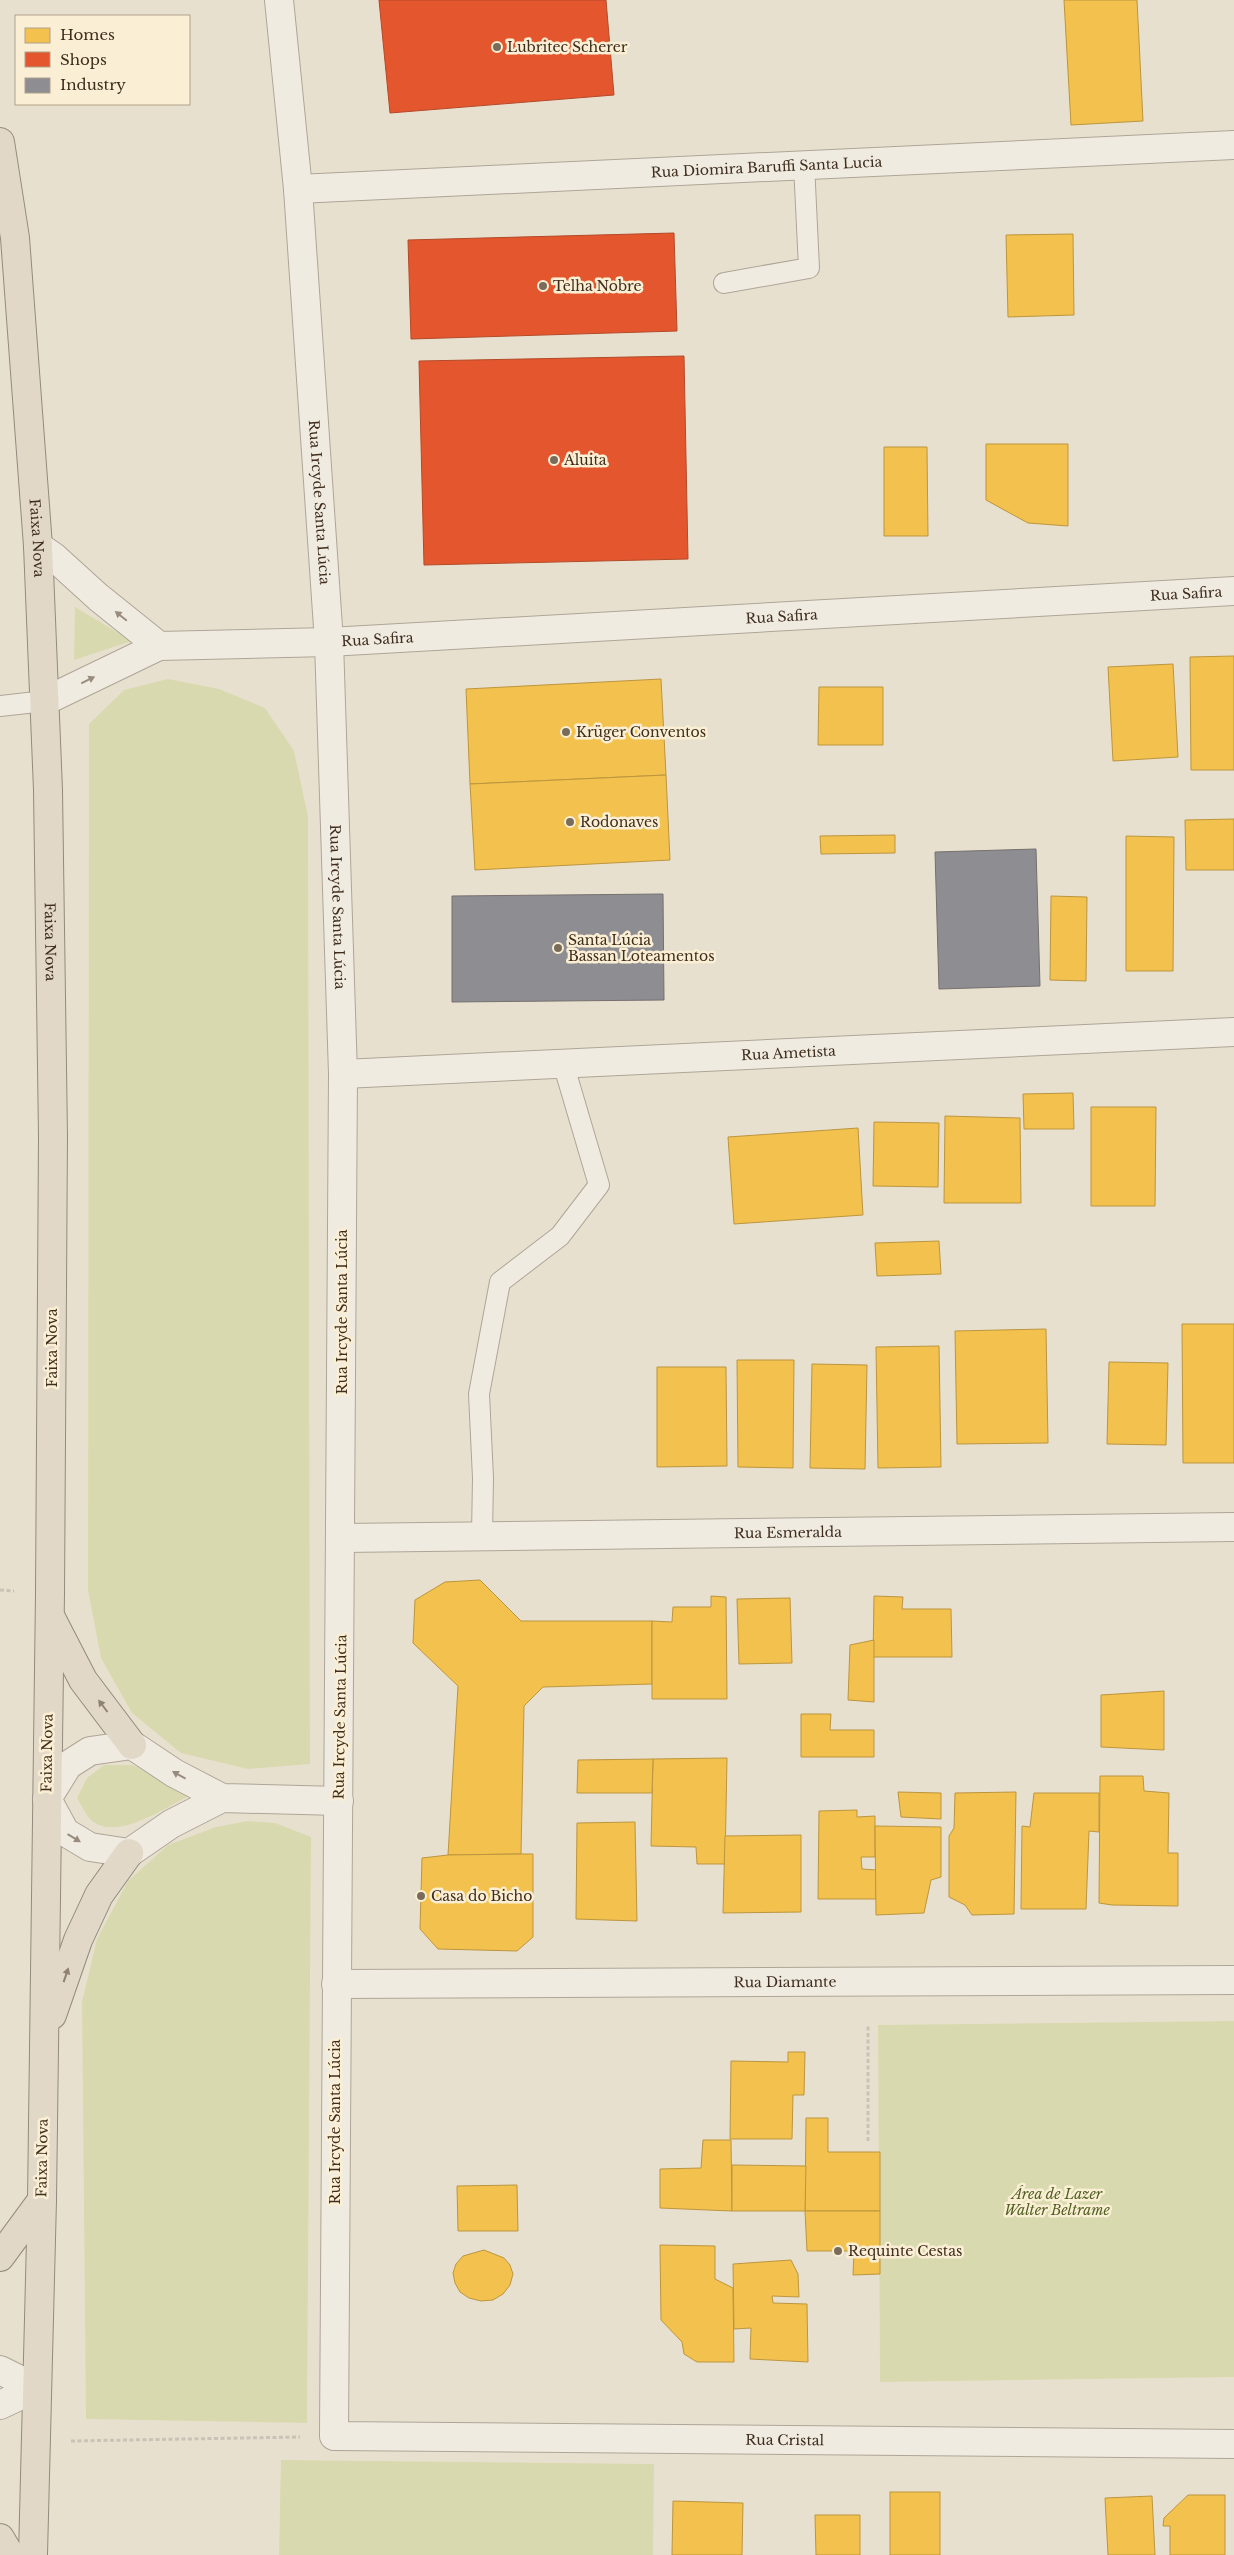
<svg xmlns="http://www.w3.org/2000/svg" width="1234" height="2555" font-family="'Libre Baskerville',serif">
<rect width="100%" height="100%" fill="#e8e0ce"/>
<!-- green -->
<g fill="#d9d9af">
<polygon points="75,607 132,641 74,660"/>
<polygon points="168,679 219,689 265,708 294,751 308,816 310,1764 248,1769 181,1753 132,1713 101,1658 88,1590 89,724 124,690"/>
<path d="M 104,1765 L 133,1765 L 189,1796 C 164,1808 118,1841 92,1821 C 86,1816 81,1804 77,1798 L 87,1778 Z"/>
<polygon points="248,1821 275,1823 311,1837 307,2423 86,2419 82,2002 97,1939 128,1881 168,1845 216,1827"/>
<polygon points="1234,2021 1234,2377 880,2382 878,2025"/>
<polygon points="281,2460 654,2464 653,2555 279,2555"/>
</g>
<!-- homes -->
<g fill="#f2c14e" stroke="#bc953f">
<polygon points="1064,0 1137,0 1143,121 1071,125"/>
<polygon points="1073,234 1074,315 1008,317 1006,235"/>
<polygon points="986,444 1068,444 1068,526 1028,523 986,500"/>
<polygon points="884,447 927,447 928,536 884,536"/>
<polygon points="1234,656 1234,770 1191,770 1190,657"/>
<polygon points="1173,664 1178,757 1113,761 1108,667"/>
<polygon points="661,679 666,775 470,784 466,689"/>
<polygon points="819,687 883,687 883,745 818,745"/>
<polygon points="666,775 670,860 475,870 470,784"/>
<polygon points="1234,819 1234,870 1186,870 1185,820"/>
<polygon points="895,835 895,853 821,854 820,836"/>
<polygon points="1126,836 1174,837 1173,971 1126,971"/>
<polygon points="1051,896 1087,897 1086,981 1050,980"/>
<polygon points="1073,1093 1074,1129 1024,1129 1023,1094"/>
<polygon points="1091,1107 1156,1107 1155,1206 1091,1206"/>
<polygon points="945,1116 1020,1118 1021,1203 944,1203"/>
<polygon points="874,1122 939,1123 938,1187 873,1186"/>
<polygon points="858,1128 863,1215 734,1224 728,1137"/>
<polygon points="939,1241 941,1274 877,1276 875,1243"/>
<polygon points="1182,1324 1234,1324 1234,1463 1183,1463"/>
<polygon points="1046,1329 1048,1443 957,1444 955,1331"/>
<polygon points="939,1346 941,1467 878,1468 876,1347"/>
<polygon points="737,1360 794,1360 793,1468 738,1467"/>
<polygon points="1109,1362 1168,1363 1166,1445 1107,1444"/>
<polygon points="812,1364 867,1365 865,1469 810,1468"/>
<polygon points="657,1367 726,1367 727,1466 657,1467"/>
<polygon points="480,1580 521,1621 652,1621 652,1684 543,1687 524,1706 521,1854 448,1855 458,1686 413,1643 415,1600 445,1582"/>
<polygon points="711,1596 726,1597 727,1699 652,1699 652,1621 672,1622 673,1607 711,1607"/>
<polygon points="874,1596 903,1597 902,1609 951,1609 952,1657 873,1657"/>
<polygon points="790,1598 792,1663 739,1664 737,1599"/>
<polygon points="874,1640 874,1702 848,1700 850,1645"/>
<polygon points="1164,1691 1164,1750 1101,1747 1101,1695"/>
<polygon points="801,1714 831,1714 830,1730 874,1730 874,1757 801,1757"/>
<polygon points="727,1758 725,1864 697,1864 696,1847 651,1846 653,1759"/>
<polygon points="653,1759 652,1793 577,1793 578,1760"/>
<polygon points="1100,1776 1143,1776 1144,1791 1169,1793 1168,1853 1178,1853 1178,1906 1112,1905 1099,1903"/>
<polygon points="898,1792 941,1793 941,1819 901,1817"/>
<polygon points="1016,1792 1014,1914 972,1915 965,1905 949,1897 949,1836 954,1828 955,1793"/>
<polygon points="1034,1793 1099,1793 1099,1832 1089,1831 1086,1909 1021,1909 1022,1826 1030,1827"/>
<polygon points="857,1810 857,1817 875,1816 875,1857 861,1857 862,1869 876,1870 876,1899 818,1899 819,1811"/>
<polygon points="635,1822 637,1921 576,1919 577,1823"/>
<polygon points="875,1826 941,1827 941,1877 931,1880 924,1913 876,1915"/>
<polygon points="801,1835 801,1912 723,1913 725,1836"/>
<polygon points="521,1854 533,1854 533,1937 517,1951 438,1949 420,1929 422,1858 448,1855"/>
<polygon points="788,2052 805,2052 804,2095 793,2095 792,2139 730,2139 731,2061 788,2062"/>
<polygon points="806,2118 828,2118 828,2152 880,2152 880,2211 805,2211"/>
<polygon points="703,2140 731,2140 732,2211 660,2208 660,2169 701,2168"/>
<polygon points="732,2165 806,2166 805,2211 732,2211"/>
<polygon points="517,2185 518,2231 458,2231 457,2186"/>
<polygon points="805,2211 880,2211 880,2274 853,2275 854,2251 807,2251"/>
<polygon points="660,2245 715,2246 715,2279 733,2288 734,2362 697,2362 684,2354 682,2342 661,2320"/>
<polygon points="484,2250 504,2258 510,2265 513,2274 510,2285 503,2294 493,2300 481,2301 469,2298 460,2292 455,2283 453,2273 456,2264 463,2256"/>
<polygon points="791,2260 798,2274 799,2297 772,2296 773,2303 807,2304 808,2362 750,2359 751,2328 734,2329 733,2264"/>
<rect x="890" y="2492" width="50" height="63"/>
<polygon points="1188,2495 1225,2495 1225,2555 1170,2555 1170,2526 1163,2526 1164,2518"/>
<polygon points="1152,2496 1155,2555 1108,2555 1105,2498"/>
<polygon points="673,2501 743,2503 742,2555 672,2555"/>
<polygon points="815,2515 860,2515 860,2555 816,2555"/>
</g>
<!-- shops -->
<g fill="#e4572e" stroke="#b24a29">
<polygon points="379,0 606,0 614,95 390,113"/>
<polygon points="674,233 677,331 411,339 408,240"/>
<polygon points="684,356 688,559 424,565 419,361"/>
</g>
<!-- industry -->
<g fill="#8d8d92" stroke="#76706f">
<polygon points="1036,849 1040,986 939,989 935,852"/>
<polygon points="663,894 664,1000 452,1002 452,896"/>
</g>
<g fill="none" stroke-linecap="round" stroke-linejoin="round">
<defs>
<g id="service">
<polyline points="724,283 809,268 804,164"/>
<polyline points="0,706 45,701"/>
<polyline points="482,1536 483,1478 479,1394 500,1282 560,1236 599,1185 563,1063"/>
</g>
<g id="minor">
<path id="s1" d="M 279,0 L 298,189 L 329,642 L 343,1074 L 334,2436 L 1234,2444"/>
<path id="s2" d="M 298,189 L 1234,145"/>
<polyline points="38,546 54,557 98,597 159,646"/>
<path id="s3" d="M 45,701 L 159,646 L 329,642 L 1234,591"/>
<path id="s4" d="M 343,1074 L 1234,1032"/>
<path id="s5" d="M 342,1538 L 1234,1527"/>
<polyline points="222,1798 171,1824 129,1853 90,1847 65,1832 47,1799 68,1765 90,1751 132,1745 174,1773 222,1798 339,1801"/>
<path id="s6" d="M 336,1984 L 1234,1980"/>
</g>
<g id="tertiary">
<polyline points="0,2370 36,2388"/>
<polyline points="0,2405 36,2388"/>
</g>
<g id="trunk">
<path id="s7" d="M 0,142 L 15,238 L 38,546 L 48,790 L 53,1136 L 50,1593 L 42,2200 L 33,2555"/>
<polyline points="51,1618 83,1680 132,1745"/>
<polyline points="52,2015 78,1940 99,1895 129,1853"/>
<polyline points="0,2257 42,2200"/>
<polyline points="0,2538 10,2555"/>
</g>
</defs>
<!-- service casing -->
<use href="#service" stroke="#aea597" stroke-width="22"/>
<!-- minor casing -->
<use href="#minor" stroke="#aea597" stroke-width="30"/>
<!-- tertiary casing -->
<use href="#tertiary" stroke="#aea597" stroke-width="30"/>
<!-- trunk casing -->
<use href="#trunk" stroke="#938a7e" stroke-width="30"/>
<!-- path -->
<g stroke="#c9c2b7" stroke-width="3" stroke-dasharray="4 2.5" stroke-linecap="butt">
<polyline points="0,1590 14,1591"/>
<polyline points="868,2141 868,2026"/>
<polyline points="71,2441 300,2437"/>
</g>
<!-- service -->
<use href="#service" stroke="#f0ebe1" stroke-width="20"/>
<!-- minor -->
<use href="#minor" stroke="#f0ebe1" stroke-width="28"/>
<!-- tertiary -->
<use href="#tertiary" stroke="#f0ebe1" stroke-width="28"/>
<!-- trunk -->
<use href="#trunk" stroke="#e2d8c8" stroke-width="28"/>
</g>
<!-- one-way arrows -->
<defs><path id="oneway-solid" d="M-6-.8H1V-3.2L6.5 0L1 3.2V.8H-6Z" transform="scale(1.25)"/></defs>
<g fill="#988c7f">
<use href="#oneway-solid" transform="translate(121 616) rotate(-141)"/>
<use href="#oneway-solid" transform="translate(88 680) rotate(-26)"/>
<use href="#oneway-solid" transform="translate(179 1775) rotate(-151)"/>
<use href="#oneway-solid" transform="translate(74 1838) rotate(31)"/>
</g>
<g fill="#908272">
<use href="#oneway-solid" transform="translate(103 1706) rotate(-127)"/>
<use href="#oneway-solid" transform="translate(66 1975) rotate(-71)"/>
</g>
<!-- markers -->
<g fill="#7a6c5b" stroke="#faefd4" stroke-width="2">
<circle cx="497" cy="47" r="5"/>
<circle cx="543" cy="286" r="5"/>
<circle cx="554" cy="460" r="5"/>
<circle cx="566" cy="732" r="5"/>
<circle cx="570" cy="822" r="5"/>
<circle cx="558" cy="948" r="5"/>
<circle cx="421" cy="1896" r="5"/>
<circle cx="838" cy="2251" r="5"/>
</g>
<g text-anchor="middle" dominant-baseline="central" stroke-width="5" stroke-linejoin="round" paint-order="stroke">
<!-- poi labels -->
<g font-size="14" fill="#3f2d1d" stroke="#faefd4" text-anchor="start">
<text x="507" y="47">Lubritec Scherer</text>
<text x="553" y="286">Telha Nobre</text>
<text x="564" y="460">Aluita</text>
<text x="576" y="732">Krüger Conventos</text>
<text x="580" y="822">Rodonaves</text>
<text x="568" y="940">Santa Lúcia<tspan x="568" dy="16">Bassan Loteamentos</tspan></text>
<text x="431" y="1896">Casa do Bicho</text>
<text x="848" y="2251">Requinte Cestas</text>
</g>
<!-- street labels -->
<g font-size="14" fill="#3f2d1d" stroke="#faefd4">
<text stroke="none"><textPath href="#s2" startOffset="469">Rua Diomira Baruffi Santa Lucia</textPath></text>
<text stroke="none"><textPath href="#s1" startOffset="504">Rua Ircyde Santa Lúcia</textPath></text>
<text stroke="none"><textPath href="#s7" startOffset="398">Faixa Nova</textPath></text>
<text stroke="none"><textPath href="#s3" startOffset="1155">Rua Safira</textPath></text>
<text stroke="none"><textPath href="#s3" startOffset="750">Rua Safira</textPath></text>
<text stroke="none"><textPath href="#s3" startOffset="345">Rua Safira</textPath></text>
<text stroke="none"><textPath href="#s1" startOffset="909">Rua Ircyde Santa Lúcia</textPath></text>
<text stroke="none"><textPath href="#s7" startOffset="802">Faixa Nova</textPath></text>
<text stroke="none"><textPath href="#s4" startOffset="446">Rua Ametista</textPath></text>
<text transform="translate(342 1312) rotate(-90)">Rua Ircyde Santa Lúcia</text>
<text transform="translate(52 1348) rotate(-90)">Faixa Nova</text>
<text stroke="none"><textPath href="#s5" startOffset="446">Rua Esmeralda</textPath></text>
<text transform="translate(340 1717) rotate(-89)">Rua Ircyde Santa Lúcia</text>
<text transform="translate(47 1753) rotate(-89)">Faixa Nova</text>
<text stroke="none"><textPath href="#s6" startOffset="449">Rua Diamante</textPath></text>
<text transform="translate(335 2122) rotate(-90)">Rua Ircyde Santa Lúcia</text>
<text transform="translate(42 2158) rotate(-89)">Faixa Nova</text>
<text stroke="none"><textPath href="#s1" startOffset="2889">Rua Cristal</textPath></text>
</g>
<!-- park labels -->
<g font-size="14" font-style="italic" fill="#4f5e21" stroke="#faefd4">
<text x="1057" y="2194">Área de Lazer<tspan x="1057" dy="16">Walter Beltrame</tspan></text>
</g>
</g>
<!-- legend -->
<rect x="15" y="15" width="175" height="90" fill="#faefd4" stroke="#afa18b"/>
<rect x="25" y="28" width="25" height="15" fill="#f2c14e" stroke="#afa18b"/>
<text x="60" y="40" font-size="15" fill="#3f2d1d">Homes</text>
<rect x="25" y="52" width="25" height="15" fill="#e4572e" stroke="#afa18b"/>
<text x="60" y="65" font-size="15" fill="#3f2d1d">Shops</text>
<rect x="25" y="78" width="25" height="15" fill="#8d8d92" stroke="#afa18b"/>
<text x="60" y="90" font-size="15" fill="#3f2d1d">Industry</text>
</svg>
